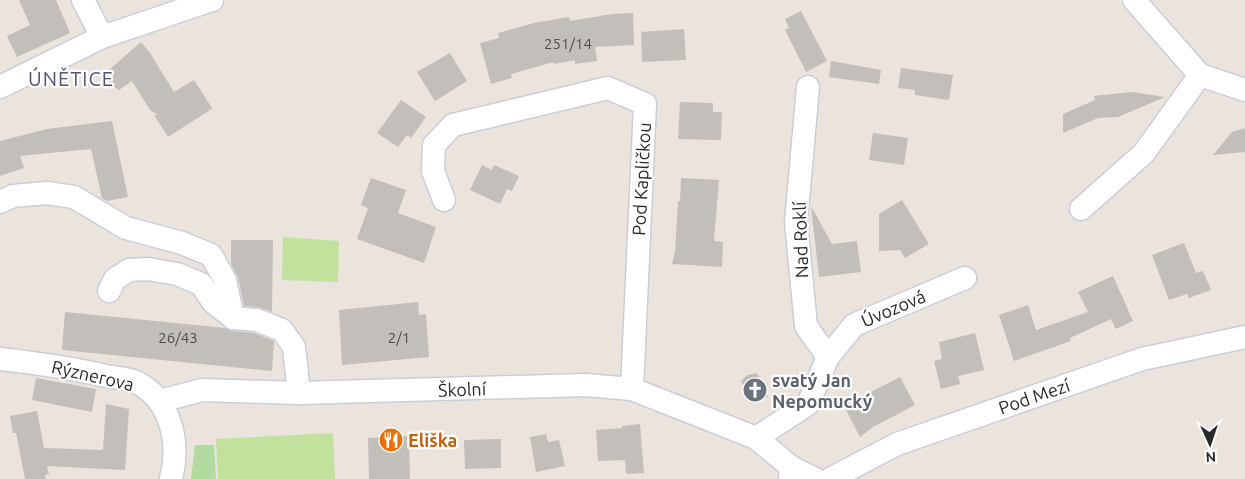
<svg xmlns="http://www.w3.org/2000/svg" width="1245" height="479" font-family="Ubuntu,sans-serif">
<rect width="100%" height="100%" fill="#eae4dd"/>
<!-- green -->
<polygon fill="#b2db9f" points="195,445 214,445 216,479 191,479"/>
<!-- pitch -->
<g fill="#c2e19c">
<polygon points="283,237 339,241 338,282 282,280"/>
<polygon points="333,433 335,479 218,479 216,439"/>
</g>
<!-- building -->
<g fill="#c2beb9">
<polygon points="19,0 56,0 70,33 17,57 7,36 30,25"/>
<polygon points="801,11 827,61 806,72 785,30 789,28 785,19"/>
<polygon points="633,13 634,45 595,47 597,61 575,64 575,60 554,64 554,62 511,74 512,78 491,84 480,43 499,38 498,33 534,23 569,17 570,21 612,14"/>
<polygon points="684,29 686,60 642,62 641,32"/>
<polygon points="141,42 150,53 174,92 194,80 212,108 213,108 168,137 154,115 158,115 150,110 132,81 119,90 111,85 102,76"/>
<polygon points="450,53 467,81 435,101 417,72"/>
<polygon points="831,61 881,70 879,84 829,77"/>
<polygon points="901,68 953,75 949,100 915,95 915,90 898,88"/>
<polygon points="1132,92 1165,97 1118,117 1098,118 1063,133 1063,114 1095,100 1094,96"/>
<polygon points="401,100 426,117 411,138 407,135 398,147 377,133"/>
<polygon points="680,102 713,103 713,112 722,112 721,140 678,139"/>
<polygon points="112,121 128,197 107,201 102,198 91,149 20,156 24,168 0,176 0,141 47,129"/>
<polygon points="1245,128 1245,152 1213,155 1232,132"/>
<polygon points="873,133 908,138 904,165 869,160"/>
<polygon points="482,165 492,170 494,165 519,176 512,191 507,189 500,204 470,190"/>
<polygon points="371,178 406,190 398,213 436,227 424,263 357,239 368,208 361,205"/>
<polygon points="681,178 719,180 714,241 723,242 722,267 672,264 675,252 678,201 680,201"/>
<polygon points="902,200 929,244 905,258 900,250 879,251 879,214"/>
<polygon points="811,206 832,244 857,241 861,272 819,277"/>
<polygon points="231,240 273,240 272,312 258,307 244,306 238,277 231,264"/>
<polygon points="1184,243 1196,273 1203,271 1211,290 1189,298 1187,294 1169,300 1152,255"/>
<polygon points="1113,276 1133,321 1116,329 1111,319 1070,338 1071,341 1014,361 999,315 1028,305 1036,330 1088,312 1078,292"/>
<polygon points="418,302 419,315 426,314 429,357 342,365 339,310"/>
<polygon points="65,312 225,328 232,331 254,333 274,341 272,371 62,350"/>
<polygon points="975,333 984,370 958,376 960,384 941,389 934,361 942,359 939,342"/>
<polygon points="757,373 768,397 752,403 741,381 747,375"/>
<polygon points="900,377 915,405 873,427 860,437 844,406"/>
<polygon points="36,378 96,389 92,412 32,400"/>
<polygon points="106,404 129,409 125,470 47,466 49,474 45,475 46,479 25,479 16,433 13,433 10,416 37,411 44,448 103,450"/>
<polygon points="640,424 644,473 626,474 625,460 598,461 596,430 622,428 622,426"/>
<polygon points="546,434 548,442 559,440 565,466 536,472 530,437"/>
<polygon points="409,436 410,479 369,479 368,438"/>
<polygon points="501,439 501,468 465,469 464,440"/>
</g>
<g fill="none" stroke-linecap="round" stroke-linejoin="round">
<defs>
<g id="minor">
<polyline points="83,0 102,37"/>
<polyline points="1134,0 1200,75"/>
<polyline points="1200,75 1245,90"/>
<polyline points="0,87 102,37 212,0"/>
<polyline points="808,87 796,222 806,326 828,357"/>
<polyline points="444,200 433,171 434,145 453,125 608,88 645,104 632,389"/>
<polyline points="0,202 13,196 47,193 74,197 126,228 182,243 211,255 225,280 233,318"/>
<polyline points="1081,209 1144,153 1200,75"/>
<polyline points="109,291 115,279 129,270 148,269 177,274 201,284 213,302 233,318 257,320 282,330 294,347 299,393"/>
<path d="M 0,359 C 36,363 71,368 106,376 C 116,378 128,378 136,382 C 172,400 180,444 171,479"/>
<polyline points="160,401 202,390 299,393 585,385 632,389 756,438 791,467 790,479"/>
<polyline points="756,438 808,404 828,357 854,325 965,278"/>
<polyline points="791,467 815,479"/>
<polyline points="830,479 897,444 1142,359 1245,337"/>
</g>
</defs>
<!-- minor casing -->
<use href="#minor" stroke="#cbced9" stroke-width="25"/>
<!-- minor -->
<use href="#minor" stroke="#fff" stroke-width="22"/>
</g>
<!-- icons -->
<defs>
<symbol id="church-disc" viewBox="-11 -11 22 22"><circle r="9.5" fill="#6b7280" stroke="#fff"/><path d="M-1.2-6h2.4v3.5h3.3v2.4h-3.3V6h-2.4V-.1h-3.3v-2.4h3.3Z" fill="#fff"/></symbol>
<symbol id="restaurant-disc" viewBox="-11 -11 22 22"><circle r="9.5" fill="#e8710a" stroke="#fff"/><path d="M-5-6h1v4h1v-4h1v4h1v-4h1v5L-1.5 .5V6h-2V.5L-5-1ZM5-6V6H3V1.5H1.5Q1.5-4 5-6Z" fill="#fff"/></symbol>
</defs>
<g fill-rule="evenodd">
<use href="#church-disc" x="741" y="376" width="28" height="28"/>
<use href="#restaurant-disc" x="377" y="426" width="28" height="28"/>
</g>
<g text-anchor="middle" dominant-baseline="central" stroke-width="4.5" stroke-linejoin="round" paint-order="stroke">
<!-- number labels -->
<g font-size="15" fill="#4f4e4d">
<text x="568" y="43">251/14</text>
<text x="178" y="337">26/43</text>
<text x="399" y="337">2/1</text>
</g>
<!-- street labels -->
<g font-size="18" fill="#292929" stroke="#fff">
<text transform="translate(641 179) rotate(-87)">Pod Kapličkou</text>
<text transform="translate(800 240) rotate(-92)">Nad Roklí</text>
<text transform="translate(893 308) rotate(-23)">Úvozová</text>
<text transform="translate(93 375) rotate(13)">Rýznerova</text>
<text transform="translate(462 389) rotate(-2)">Školní</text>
<text transform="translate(1034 396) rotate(-19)">Pod Mezí</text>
</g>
<!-- worship labels -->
<g font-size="18" font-weight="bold" fill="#5b616d" stroke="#fff" text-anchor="start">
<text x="772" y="380">svatý Jan<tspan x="772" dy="21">Nepomucký</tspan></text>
</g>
<!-- food labels -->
<g font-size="18" font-weight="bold" fill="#c56008" stroke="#fff" text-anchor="start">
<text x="408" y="440">Eliška</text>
</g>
<!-- quarter labels -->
<g font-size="20" letter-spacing="1" fill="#4f5575" stroke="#fff">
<text x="71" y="78">ÚNĚTICE</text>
</g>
</g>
<!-- north arrow -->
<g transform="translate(1210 444) rotate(177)" stroke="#ffffff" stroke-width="4" paint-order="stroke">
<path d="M0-4L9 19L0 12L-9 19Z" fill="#292929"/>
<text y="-8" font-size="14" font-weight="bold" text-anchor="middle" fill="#292929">N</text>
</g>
</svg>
